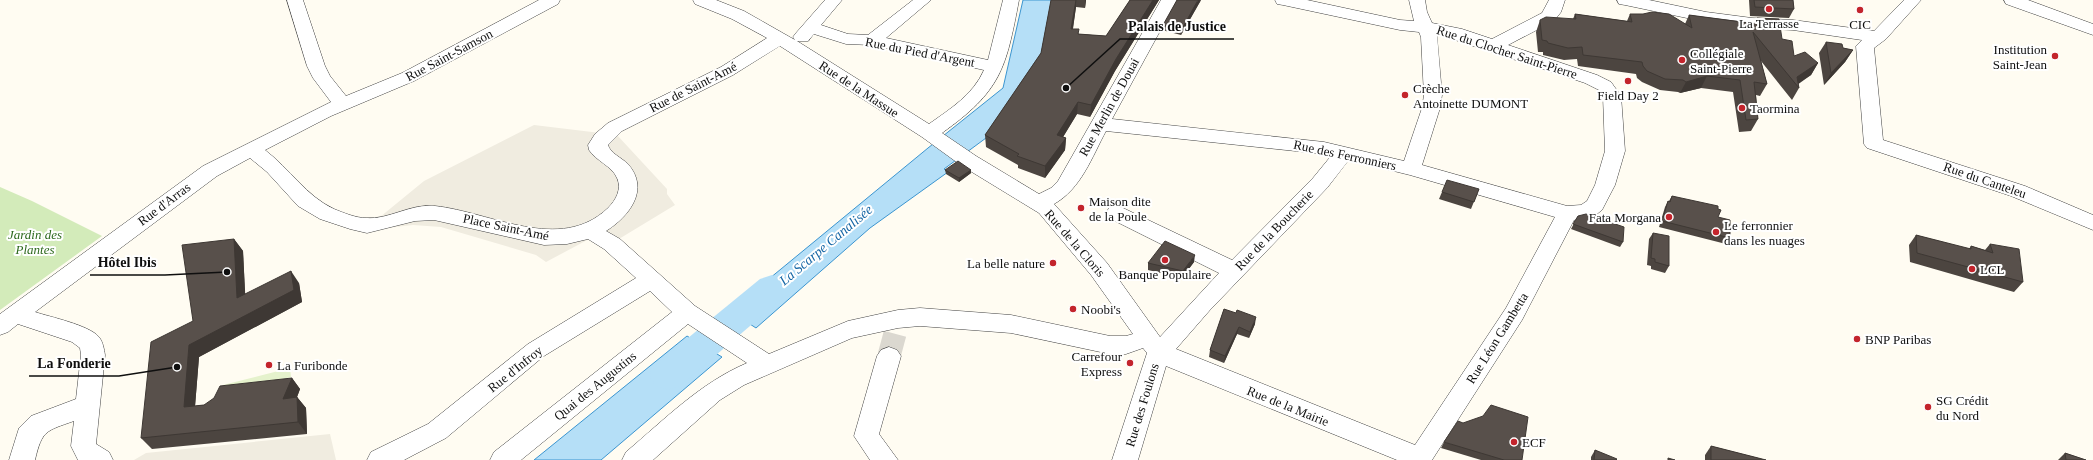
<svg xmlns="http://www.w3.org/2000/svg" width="2093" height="460" font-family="Georgia,serif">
<rect width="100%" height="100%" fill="#fffcf2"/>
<!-- green -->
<polygon fill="#d3ebba" points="0,187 32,201 102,236 0,310"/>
<!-- pitch -->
<polygon fill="#e5f2cc" points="290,368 291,377 224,395 223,385"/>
<!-- plaza -->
<g fill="#f0ece0">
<polygon points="534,125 617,135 667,189 667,194 675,205 609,245 591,238 546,262 536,255 441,227 413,225 377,229 380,217 424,181"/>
<polygon points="330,434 336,460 134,460 146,453"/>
</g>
<!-- water -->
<g fill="#b5dff7" stroke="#3b95d0">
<polygon points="1023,0 1054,0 1041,65 986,138 944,169 948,172 870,228 756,328 730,311 928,148 1003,88"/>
<polygon points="687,336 722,357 601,460 534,460"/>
</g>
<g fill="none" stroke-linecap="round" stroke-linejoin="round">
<!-- river -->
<polygon fill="#b5dff7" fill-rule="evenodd" points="772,275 784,279 789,288 784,297 681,385 668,390 655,385 649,375 655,365 760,279"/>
<!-- minor-tunnel -->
<polyline stroke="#dbd8d0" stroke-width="23" stroke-dasharray="23 12" stroke-linecap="butt" points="889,356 896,330"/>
<defs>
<g id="minor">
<path d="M 287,0 L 303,0 L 325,66 L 330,76 L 346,96 L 402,73 L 539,0 L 560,0 L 558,4 L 414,81 L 331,116 L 265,150 C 290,169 306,196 334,209 C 344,213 356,218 366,218 C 389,220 411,203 435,206 C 491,212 560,254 608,208 C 616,200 622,189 617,178 C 612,166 596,161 589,150 L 588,145 L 595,134 L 608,123 L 721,67 L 767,38 L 732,19 L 695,4 L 693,0 L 716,0 L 744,11 L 795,40 L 793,37 L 796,33 L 825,0 L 842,0 L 821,25 L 848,34 L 868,35 L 913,0 L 931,0 L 886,38 L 988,60 L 1003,0 L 1019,0 C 1006,69 1001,91 942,133 L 976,156 L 1039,194 L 1051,188 L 1058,181 L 1161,0 L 1177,0 L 1112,119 L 1324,142 L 1404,161 L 1422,108 L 1424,95 L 1421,37 L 1419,32 L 1400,30 L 1283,5 L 1277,4 L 1275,0 L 1307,0 L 1400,20 L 1414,21 L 1409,0 L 1425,0 L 1427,12 L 1432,23 L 1462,29 L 1492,39 L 1542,13 L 1549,0 L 1565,0 L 1561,12 L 1554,21 L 1508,45 L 1597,75 L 1611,82 L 1621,96 L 1625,151 L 1615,185 L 1602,210 L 1593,217 L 1574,220 L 1522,320 L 1432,460 L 1397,460 L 1166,366 L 1138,460 L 1112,460 L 1147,353 L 1143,348 L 1126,354 L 1110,354 L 1011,333 L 920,326 L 898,328 L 852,338 L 744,385 L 720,400 L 653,460 L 622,460 L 626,452 C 664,420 700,383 747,363 L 688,324 L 521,460 L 490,460 L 494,452 L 672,312 L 650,291 L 544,356 L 446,438 L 404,460 L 367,460 L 371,452 L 428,424 L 528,344 L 636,278 L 604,249 L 588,239 L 567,244 L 544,245 L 434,220 L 415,221 L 367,233 L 350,229 L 320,219 L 298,206 L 267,172 L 250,158 L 217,176 L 35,312 C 50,317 89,325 99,337 C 103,342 104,349 105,355 L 96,444 L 109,452 L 113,460 L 78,460 L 71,446 L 74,421 C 46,431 42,430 35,460 L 9,460 L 19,428 L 31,416 L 76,399 L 81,355 L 80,348 L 72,342 L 18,324 L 8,332 L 0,335 L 0,314 L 203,166 L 331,102 L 313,78 L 307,66 ZM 814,34 L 846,44 L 872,45 L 984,70 C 973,95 950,109 929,124 L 797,41 L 808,41 ZM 1437,34 L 1585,83 L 1599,90 L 1603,96 L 1605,151 L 1595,185 L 1587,201 L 1581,205 L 1567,206 L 1422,165 L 1440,108 L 1442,95 ZM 780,46 L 922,137 L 962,166 L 1039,213 L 1091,275 L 1133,334 L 1126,336 L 1110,336 L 1011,315 L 920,308 L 898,310 L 848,321 L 769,354 L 695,306 L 620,239 L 606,231 C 630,216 650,189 628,164 C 622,158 610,153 608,145 L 622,131 L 733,75 ZM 1106,131 L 1324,154 L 1331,156 L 1313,178 L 1232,260 L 1123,208 L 1116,206 L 1109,208 L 1106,213 L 1109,218 L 1219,273 L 1160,337 L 1107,263 L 1054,204 C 1081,189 1092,157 1106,131 ZM 1349,160 L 1410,175 L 1555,217 L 1506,308 L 1415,445 L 1176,349 L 1210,310 L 1327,188 Z"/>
<polygon points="1617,0 1649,0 1706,12 1752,18 1793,20 1874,31 1904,0 1921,0 1886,39 1874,48 1883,140 2025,186 2093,215 2093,230 2011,196 1867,148 1864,144 1856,46 1862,40 1793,30 1752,28 1706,22 1625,5 1619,4"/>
<polygon points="2004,0 2028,0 2093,24 2093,35 2006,4"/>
<polygon points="889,347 897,350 901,356 879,434 898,460 870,460 854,436 877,356 881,350"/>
</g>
</defs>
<!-- minor casing -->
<use href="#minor" stroke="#424242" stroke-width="1"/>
<!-- minor -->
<use href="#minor" fill="#fff" fill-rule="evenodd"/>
</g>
<!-- wall -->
<g fill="#4c4540">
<polygon points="1051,0 1086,0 1085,8 1076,7 1073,29 1079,34 1106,36 1130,0 1159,0 1115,71 1090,117 1077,114 1063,137 1066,138 1065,150 1045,178 1018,168 1018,165 986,147 985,135 1041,53"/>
<polygon points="1201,0 1181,35 1162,30 1163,25"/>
<polygon points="1749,0 1793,0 1794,9 1789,18 1750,16"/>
<polygon points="1575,14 1627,21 1630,14 1685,24 1689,15 1754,23 1757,18 1782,39 1794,56 1818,63 1811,75 1798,83 1799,88 1792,100 1761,61 1767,84 1760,96 1756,95 1758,119 1751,131 1739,132 1733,92 1701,88 1680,93 1678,92 1660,90 1642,82 1637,78 1636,74 1578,66 1577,59 1564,60 1543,55 1543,52 1538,52 1536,32 1540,20 1573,19"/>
<polygon points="1826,42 1843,48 1853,50 1845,62 1824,85 1819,53"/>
<polygon points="945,170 971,170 971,173 959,182 946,174"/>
<polygon points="1479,189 1471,209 1439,199 1442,192"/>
<polygon points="1672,196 1718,209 1718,217 1730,238 1726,244 1659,227 1665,207 1668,201 1669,201"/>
<polygon points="1578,216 1623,242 1620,247 1571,229"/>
<polygon points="1653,233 1669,266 1665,273 1651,269 1651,266 1647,265 1649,239"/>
<polygon points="1916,235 1969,249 1971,246 1985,250 1990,244 2023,282 2014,292 1910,262 1909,245"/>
<polygon points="234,239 243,251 245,294 299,283 302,302 199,357 195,406 204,405 292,378 300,389 297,397 306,408 307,434 152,449 141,438 193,321"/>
<polygon points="1194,262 1182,278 1148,270 1148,263"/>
<polygon points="1224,309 1255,324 1249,338 1237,334 1224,363 1209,357 1210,350"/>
<polygon points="1444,442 1522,460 1481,460 1441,448"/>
<polygon points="1711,446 1766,460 1705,460 1705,455"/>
<polygon points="1595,450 1616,460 1591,460 1591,457"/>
<polygon points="2065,453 2086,460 2058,460"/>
</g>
<!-- shaded-wall -->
<g fill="#3e3834">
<polygon points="1076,0 1076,7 1071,40 1071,29"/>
<polygon points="1085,0 1086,0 1085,8"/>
<polygon points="1153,0 1159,0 1115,71 1090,117 1091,105 1116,59"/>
<polygon points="1198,0 1201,0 1181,35 1182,29"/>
<polygon points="1853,50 1845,62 1824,85 1831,73"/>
<polygon points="1818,63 1811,75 1797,85 1797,77"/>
<polygon points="1707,76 1701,88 1680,93 1686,82"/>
<polygon points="1078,102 1077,114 1057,147 1057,135"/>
<polygon points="1066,138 1065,150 1045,178 1045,166"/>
<polygon points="971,170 971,173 959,182 959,178"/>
<polygon points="234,239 243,251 246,310 237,298"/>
<polygon points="1195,255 1194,262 1182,278 1183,271"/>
<polygon points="291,271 299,283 302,302 199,357 194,419 184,407 189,345"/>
<polygon points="1256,317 1255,324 1249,338 1250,332"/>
<polygon points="1239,327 1237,334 1224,363 1225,356"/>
<polygon points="292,378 300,389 297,397 306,408 307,434 298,422 283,399"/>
</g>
<!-- building -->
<g fill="#58504b" stroke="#3e3834">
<polygon points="1051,0 1076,0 1071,29 1079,29 1078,34 1106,36 1130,0 1153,0 1116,59 1091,105 1078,102 1057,135 1066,138 1045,166 1017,156 1019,154 985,135 1041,53"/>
<polygon points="1177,0 1198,0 1182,29 1163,25"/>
<polygon points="1754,0 1793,0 1794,9 1755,7"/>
<polygon points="1652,12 1669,14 1692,28 1689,15 1757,24 1757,18 1779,19 1782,39 1792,41 1794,56 1805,52 1818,63 1797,77 1799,88 1753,32 1767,84 1754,82 1758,119 1746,120 1740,80 1707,76 1686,82 1683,80 1665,79 1647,71 1643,66 1642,62 1583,55 1582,47 1568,48 1548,43 1547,41 1542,40 1540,20 1546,17 1576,19 1575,14 1632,22 1630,14 1643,14"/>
<polygon points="1826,42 1842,44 1843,48 1853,50 1831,73"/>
<polygon points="958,161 971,170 959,178 945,170"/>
<polygon points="1447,180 1479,189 1474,202 1442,192"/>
<polygon points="1672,196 1718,206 1718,209 1721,210 1718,217 1730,220 1730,238 1662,221 1668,201 1670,202"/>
<polygon points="1586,214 1624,227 1623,242 1573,224 1578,216"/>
<polygon points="1653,233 1669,236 1669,266 1655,262 1655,259 1651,258"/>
<polygon points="1916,235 1971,249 1971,246 1993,253 1990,244 2019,249 2023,282 1917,253"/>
<polygon points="234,239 237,298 291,271 294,290 189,345 184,407 204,405 214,398 220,386 292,378 283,399 297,397 298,422 141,438 151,342 193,321 182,245"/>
<polygon points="1165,241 1195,255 1183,271 1148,263"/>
<polygon points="1224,309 1236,313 1237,310 1256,317 1250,332 1239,327 1225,356 1210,350"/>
<polygon points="1491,405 1528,417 1522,460 1504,460 1444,442 1458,421 1463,423 1483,416"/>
<polygon points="1711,446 1766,460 1711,460"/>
<polygon points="1595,450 1617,459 1616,460 1594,460"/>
<polygon points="2065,453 2086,460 2066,460"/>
<polygon points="1668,458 1675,460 1668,460"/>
</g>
<!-- markers -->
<g fill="#c3242c" stroke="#fff" stroke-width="1.5">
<circle cx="1769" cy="9" r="4"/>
<circle cx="1860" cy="10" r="4"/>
<circle cx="2055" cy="56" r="4"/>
<circle cx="1682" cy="60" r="4"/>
<circle cx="1628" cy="81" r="4"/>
<circle cx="1405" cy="95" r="4"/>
<circle cx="1742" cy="108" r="4"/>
<circle cx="1081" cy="208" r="4"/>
<circle cx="1669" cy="217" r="4"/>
<circle cx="1716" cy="232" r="4"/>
<circle cx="1165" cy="260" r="4"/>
<circle cx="1053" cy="263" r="4"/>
<circle cx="1972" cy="269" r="4"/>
<circle cx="1073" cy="309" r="4"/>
<circle cx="1857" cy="339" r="4"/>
<circle cx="1130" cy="363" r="4"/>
<circle cx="269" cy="365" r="4"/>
<circle cx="1928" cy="407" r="4"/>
<circle cx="1514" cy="442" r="4"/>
</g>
<g text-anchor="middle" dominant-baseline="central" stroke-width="4" stroke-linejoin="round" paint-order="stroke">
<!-- poi labels -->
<g font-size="13" fill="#0f0f0f" stroke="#fff" text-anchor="start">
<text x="1769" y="23" text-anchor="middle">La Terrasse</text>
<text x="1860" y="24" text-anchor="middle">CIC</text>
<text x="2047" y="49" text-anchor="end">Institution<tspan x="2047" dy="15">Saint-Jean</tspan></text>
<text x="1690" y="53">Collégiale<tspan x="1690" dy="15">Saint-Pierre</tspan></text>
<text x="1413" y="88">Crèche<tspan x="1413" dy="15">Antoinette DUMONT</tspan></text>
<text x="1628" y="95" text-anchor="middle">Field Day 2</text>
<text x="1750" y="108">Taormina</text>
<text x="1089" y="201">Maison dite<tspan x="1089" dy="15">de la Poule</tspan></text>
<text x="1661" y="217" text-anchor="end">Fata Morgana</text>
<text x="1724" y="225">Le ferronnier<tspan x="1724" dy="15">dans les nuages</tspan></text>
<text x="1045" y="263" text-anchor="end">La belle nature</text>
<text x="1980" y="269">LCL</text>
<text x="1165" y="274" text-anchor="middle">Banque Populaire</text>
<text x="1081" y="309">Noobi's</text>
<text x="1865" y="339">BNP Paribas</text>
<text x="1122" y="356" text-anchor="end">Carrefour<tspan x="1122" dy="15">Express</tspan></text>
<text x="277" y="365">La Furibonde</text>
<text x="1936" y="400">SG Crédit<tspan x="1936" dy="15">du Nord</tspan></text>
<text x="1522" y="442">ECF</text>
</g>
<!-- street labels -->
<g font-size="13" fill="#0f0f0f" stroke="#fff">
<text transform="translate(920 52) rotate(11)">Rue du Pied d'Argent</text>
<text transform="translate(1507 52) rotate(18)">Rue du Clocher Saint-Pierre</text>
<text transform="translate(449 55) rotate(-28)">Rue Saint-Samson</text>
<text transform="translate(693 87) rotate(-27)">Rue de Saint-Amé</text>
<text transform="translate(859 89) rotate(33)">Rue de la Massue</text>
<text transform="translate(1109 107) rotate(-61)">Rue Merlin de Douai</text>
<text transform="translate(1345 155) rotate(12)">Rue des Ferronniers</text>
<text transform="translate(1985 180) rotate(19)">Rue du Canteleu</text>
<text transform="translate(164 204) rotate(-37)">Rue d'Arras</text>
<text transform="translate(506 227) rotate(12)">Place Saint-Amé</text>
<text transform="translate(1274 230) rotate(-46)">Rue de la Boucherie</text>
<text transform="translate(1075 243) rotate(49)">Rue de la Cloris</text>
<text transform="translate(1497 338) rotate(-58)">Rue Léon Gambetta</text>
<text transform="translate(515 369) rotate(-39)">Rue d'Infroy</text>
<text transform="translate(595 386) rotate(-39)">Quai des Augustins</text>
<text transform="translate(1142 405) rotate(-73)">Rue des Foulons</text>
<text transform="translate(1288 406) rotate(22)">Rue de la Mairie</text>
</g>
<!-- park labels -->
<g font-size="13" font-style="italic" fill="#2d691d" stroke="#fff">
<text x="35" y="234">Jardin des<tspan x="35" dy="15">Plantes</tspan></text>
</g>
<!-- water labels -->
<g font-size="14" font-style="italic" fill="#1566a5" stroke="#fff">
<text transform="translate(826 245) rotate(-40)">La Scarpe Canalisée</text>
</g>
</g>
<!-- callouts -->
<path fill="none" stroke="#0f0f0f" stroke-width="1.5" d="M1066 88L1120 39H1234M227 272L165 275H90M177 367L119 376H29"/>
<g fill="#0f0f0f" stroke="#fff" stroke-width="1.5">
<circle cx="1066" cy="88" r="4"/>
<circle cx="227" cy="272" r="4"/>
<circle cx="177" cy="367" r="4"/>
</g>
<g font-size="14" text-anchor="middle" font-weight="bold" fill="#0f0f0f" stroke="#fff" stroke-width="4" stroke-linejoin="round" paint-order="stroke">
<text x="1177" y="31">Palais de Justice</text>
<text x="127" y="267">Hôtel Ibis</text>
<text x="74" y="368">La Fonderie</text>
</g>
</svg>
